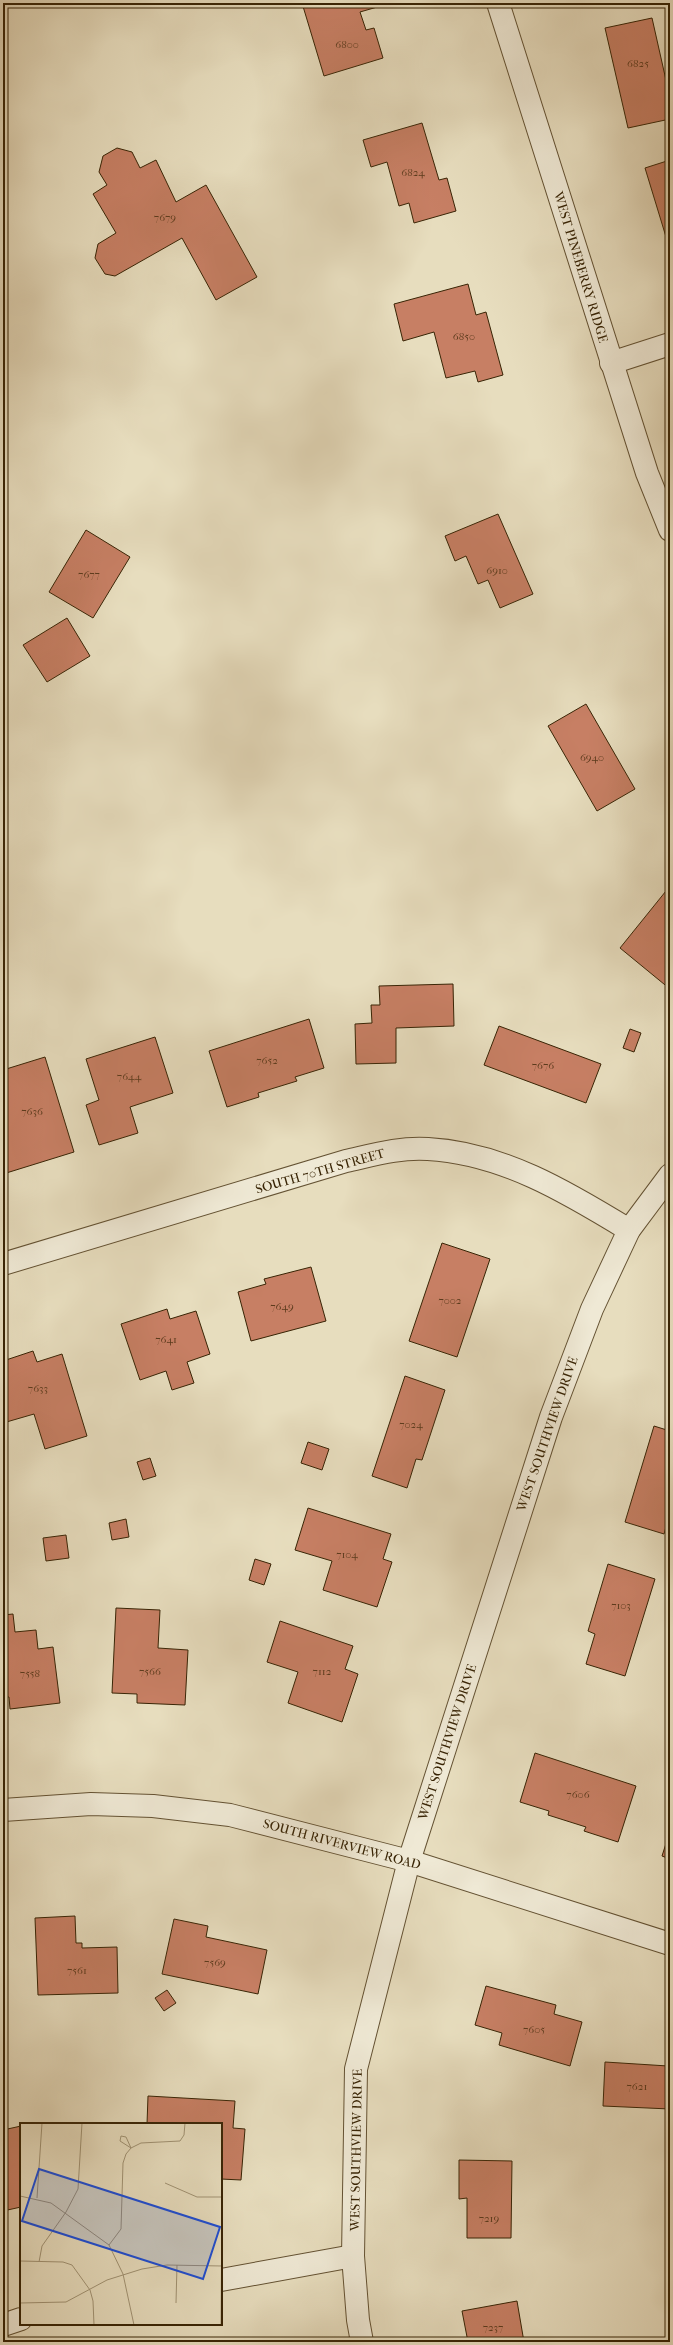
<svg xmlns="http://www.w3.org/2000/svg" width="673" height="2345" font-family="'IM FELL French Canon',serif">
<rect width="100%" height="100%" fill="#e7ddbe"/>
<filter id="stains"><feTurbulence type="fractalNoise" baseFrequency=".005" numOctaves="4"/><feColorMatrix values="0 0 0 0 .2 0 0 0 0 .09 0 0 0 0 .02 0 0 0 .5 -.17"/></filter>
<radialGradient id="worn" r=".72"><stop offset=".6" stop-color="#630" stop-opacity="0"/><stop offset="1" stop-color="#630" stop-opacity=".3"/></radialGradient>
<!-- building -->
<g fill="#c77f64" stroke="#382405">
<polygon points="302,3 391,3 360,12 366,30 374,28 383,58 324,76"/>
<polygon points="652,18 670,98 670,119 628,128 605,28"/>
<polygon points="422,123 439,180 447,178 456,211 414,223 409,203 399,206 387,162 371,167 363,140"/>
<polygon points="117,148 132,152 140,168 156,160 176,202 206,185 257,277 216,300 182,238 115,276 105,274 95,258 98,244 116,233 93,194 107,185 99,172 103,156"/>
<polygon points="670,160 670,250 645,168"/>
<polygon points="468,284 476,315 486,312 503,375 478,382 475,371 446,378 434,332 403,341 394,304"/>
<polygon points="498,514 533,594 500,608 488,580 478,584 466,556 455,561 445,536"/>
<polygon points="86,530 130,557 93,618 49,592"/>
<polygon points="67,618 90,656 47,682 23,645"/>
<polygon points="586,704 635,789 597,811 548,726"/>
<polygon points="670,886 670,989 620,948"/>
<polygon points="453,984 454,1026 396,1028 396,1063 356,1064 355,1024 372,1023 371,1005 380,1005 379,986"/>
<polygon points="309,1019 324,1068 295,1077 297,1081 258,1093 259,1097 227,1107 209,1051"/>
<polygon points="499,1026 601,1064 586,1103 484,1065"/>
<polygon points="630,1029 641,1033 634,1052 623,1048"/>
<polygon points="155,1037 173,1093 130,1107 138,1133 99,1145 86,1105 99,1100 86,1059"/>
<polygon points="45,1057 74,1152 3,1174 3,1070"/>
<polygon points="442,1243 490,1259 457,1357 409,1341"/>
<polygon points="311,1267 326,1321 251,1341 238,1292 266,1284 264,1279"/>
<polygon points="167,1309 170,1319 196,1311 210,1354 187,1362 194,1383 172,1390 166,1371 140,1380 121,1324"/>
<polygon points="33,1351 37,1362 62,1354 87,1436 45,1449 34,1414 3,1423 3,1361"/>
<polygon points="405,1376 445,1390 422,1460 416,1459 407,1488 372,1476"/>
<polygon points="654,1426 670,1431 670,1513 664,1534 625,1522"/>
<polygon points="308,1442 329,1449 322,1470 301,1463"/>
<polygon points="150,1458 156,1476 143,1480 137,1462"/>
<polygon points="308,1508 391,1534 383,1559 392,1562 377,1607 323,1590 332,1561 295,1550"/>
<polygon points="126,1519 129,1537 112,1540 109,1523"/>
<polygon points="66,1535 69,1558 46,1561 43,1538"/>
<polygon points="255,1559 271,1564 264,1585 249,1580"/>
<polygon points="608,1564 655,1579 625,1676 586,1664 595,1634 588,1631"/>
<polygon points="116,1608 160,1610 158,1648 188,1650 185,1705 137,1703 137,1694 112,1693"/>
<polygon points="13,1614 15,1632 36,1630 38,1649 53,1647 60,1703 10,1709 9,1697 3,1697 3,1615"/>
<polygon points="280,1621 353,1646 345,1669 358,1674 342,1722 288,1703 298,1672 267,1662"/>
<polygon points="535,1753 636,1786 618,1842 584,1831 586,1827 548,1815 549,1811 520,1802"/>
<polygon points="670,1831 670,1859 662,1856"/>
<polygon points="75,1916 76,1943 82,1943 82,1948 117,1947 118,1993 38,1995 35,1918"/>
<polygon points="174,1919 208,1926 206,1937 267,1950 258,1994 162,1974"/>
<polygon points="486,1986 556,2005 554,2014 582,2022 570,2066 499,2045 502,2033 475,2025"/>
<polygon points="167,1990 176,2003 164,2011 155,1998"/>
<polygon points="669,2051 670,2109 603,2106 605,2062 668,2066"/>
<polygon points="148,2096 235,2101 233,2128 245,2129 241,2180 221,2179 221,2124 147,2124"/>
<polygon points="21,2126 21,2207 3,2211 3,2130"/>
<polygon points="459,2160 512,2161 511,2238 467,2238 467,2198 459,2199"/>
<polygon points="517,2301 524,2342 468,2342 462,2311"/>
</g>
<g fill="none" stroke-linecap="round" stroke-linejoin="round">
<defs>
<g id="minor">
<polyline points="498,3 647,473 670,530"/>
<polyline points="611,363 670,344"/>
<path d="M 3,1264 L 346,1161 C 373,1155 400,1147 428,1149 C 502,1153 567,1192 629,1230"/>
<polyline points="3,1810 91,1804 153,1806 230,1815 409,1861 670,1944"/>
<polyline points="221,2280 353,2256"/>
<polyline points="3,2325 21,2319"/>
<polyline points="362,2342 358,2320 353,2256 356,2069 409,1861 551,1417 592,1309 629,1230 670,1175"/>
</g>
</defs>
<!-- minor casing -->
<use href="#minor" stroke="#645233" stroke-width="24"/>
<!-- minor -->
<use href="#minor" stroke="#efe9d5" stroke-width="22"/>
</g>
<g text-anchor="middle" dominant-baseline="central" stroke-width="3.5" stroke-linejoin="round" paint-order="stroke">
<!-- number labels -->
<g font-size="11" fill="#5c3b1d">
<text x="347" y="44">6800</text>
<text x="638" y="63">6825</text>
<text x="413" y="172">6824</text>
<text x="165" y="217">7679</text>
<text x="464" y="336">6850</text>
<text x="497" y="570">6910</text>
<text x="89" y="574">7677</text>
<text x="592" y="757">6940</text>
<text x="267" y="1060">7652</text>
<text x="543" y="1065">7676</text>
<text x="129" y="1076">7644</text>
<text x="32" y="1111">7636</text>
<text x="450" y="1300">7002</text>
<text x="282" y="1306">7649</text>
<text x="166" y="1339">7641</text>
<text x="38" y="1388">7633</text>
<text x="411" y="1424">7024</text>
<text x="347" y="1554">7104</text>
<text x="621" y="1605">7103</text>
<text x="150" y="1671">7566</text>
<text x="322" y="1671">7112</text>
<text x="30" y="1673">7558</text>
<text x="578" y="1794">7606</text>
<text x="215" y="1962">7569</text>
<text x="77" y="1970">7561</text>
<text x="534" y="2029">7605</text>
<text x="637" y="2086">7621</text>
<text x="489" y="2218">7219</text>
<text x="493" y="2327">7237</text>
</g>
<!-- street labels -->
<g font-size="13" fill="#382405" stroke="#efe9d5">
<text transform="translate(581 267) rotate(73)">WEST PINEBERRY RIDGE</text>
<text transform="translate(320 1171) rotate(-16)">SOUTH 70TH STREET</text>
<text transform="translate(547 1434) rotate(-71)">WEST SOUTHVIEW DRIVE</text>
<text transform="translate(447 1742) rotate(-72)">WEST SOUTHVIEW DRIVE</text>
<text transform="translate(342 1844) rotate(15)">SOUTH RIVERVIEW ROAD</text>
<text transform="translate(356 2150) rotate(-89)">WEST SOUTHVIEW DRIVE</text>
</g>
</g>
<!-- overview -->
<g transform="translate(20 2123)">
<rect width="202" height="202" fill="#e7ddbe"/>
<path fill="none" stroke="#a19374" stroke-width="1" d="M 101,13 L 106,14 L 111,25 L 100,18 ZM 145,60 L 177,74 L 202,74M 0,73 L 31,80 L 89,122 L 103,151 L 114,202M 17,75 L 22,0M 89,122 L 101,106 L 103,40 L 106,31 L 111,25 L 121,20 L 160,18 L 164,12 L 165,0M 0,138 L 43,139 L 52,142 L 70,167 L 73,178 L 74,202M 19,139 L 22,123 L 46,89 L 58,66 L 62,0M 0,180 L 46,179 L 87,157 L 122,146 L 147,142 L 202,143M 156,180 L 157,142M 201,202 L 202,74"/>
<path fill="#1d4ed8" fill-opacity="0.15" stroke="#1d4ed8" stroke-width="2" d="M 19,46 L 200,104 L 183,156 L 2,98 Z"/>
<rect width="202" height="202" fill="none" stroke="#382405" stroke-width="2"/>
</g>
<!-- margin -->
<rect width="673" height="2345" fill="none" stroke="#e7ddbe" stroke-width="16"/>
<rect x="4" y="4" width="665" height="2337" fill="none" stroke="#382405" stroke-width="2"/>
<rect x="8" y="8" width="657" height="2329" fill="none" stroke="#382405"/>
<rect width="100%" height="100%" filter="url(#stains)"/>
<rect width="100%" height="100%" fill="url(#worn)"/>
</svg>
